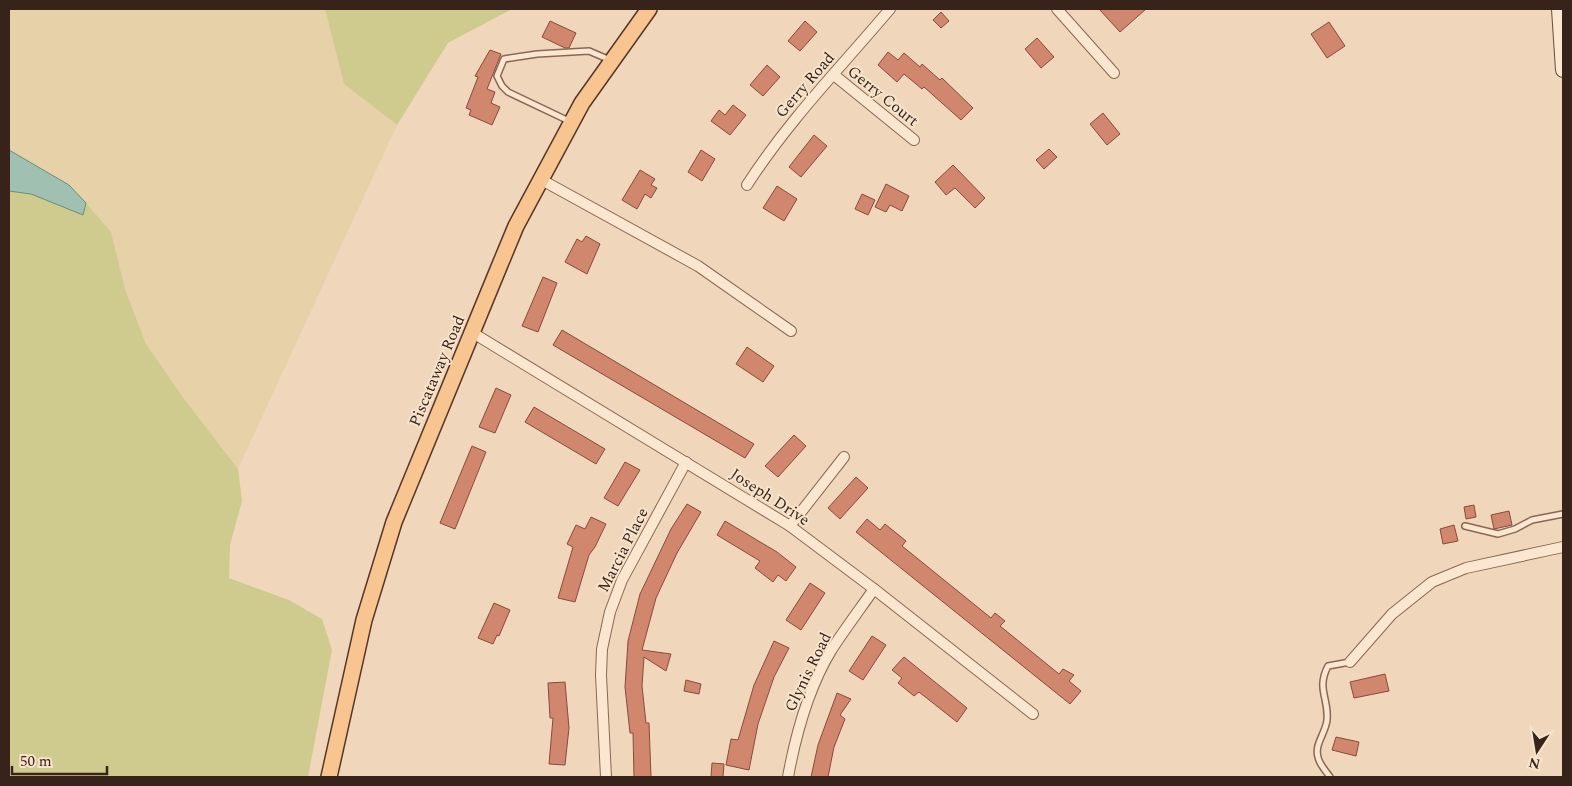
<svg xmlns="http://www.w3.org/2000/svg" width="1572" height="786" font-family="Spectral,serif">
<rect width="100%" height="100%" fill="#f0d7bb"/>
<!-- farmland -->
<polygon fill="#e6d1a8" points="9,9 325,9 344,84 397,125 238,469 185,400 146,344 125,289 111,232 69,185 9,150"/>
<!-- green -->
<g fill="#cfcb8f">
<polygon points="325,9 512,9 448,43 397,125 344,84"/>
<polygon points="9,191 31,194 83,215 86,203 111,232 125,289 146,344 185,400 238,469 242,501 230,545 229,578 289,600 322,619 332,650 308,777 9,777"/>
</g>
<!-- water -->
<polygon fill="#a0c1b1" stroke="#678f7e" points="9,150 69,185 86,203 83,215 31,194 9,191"/>
<!-- building -->
<g fill="#d1866e" stroke="#894a39">
<polygon points="1099,9 1146,9 1120,32"/>
<polygon points="941,12 949,21 941,28 933,20"/>
<polygon points="550,21 576,33 569,48 565,48 542,37"/>
<polygon points="805,21 817,32 800,51 788,41"/>
<polygon points="1329,22 1345,46 1327,58 1311,34"/>
<polygon points="1037,38 1054,57 1041,68 1025,49"/>
<polygon points="490,50 501,54 487,89 495,92 491,103 500,107 492,125 469,115 471,110 466,108 478,77 475,76"/>
<polygon points="888,52 898,60 904,53 920,67 922,64 940,80 942,78 973,108 961,120 924,87 922,89 904,74 897,82 878,65"/>
<polygon points="767,65 780,77 763,96 750,85"/>
<polygon points="733,105 746,115 730,135 711,121 719,110 725,115"/>
<polygon points="1103,113 1120,134 1107,145 1090,124"/>
<polygon points="814,135 827,146 801,177 789,167"/>
<polygon points="1049,149 1057,157 1044,169 1036,160"/>
<polygon points="701,150 715,159 702,181 688,172"/>
<polygon points="953,165 985,198 975,208 955,188 946,195 935,182"/>
<polygon points="640,170 655,179 651,185 657,188 651,198 645,194 637,209 622,200"/>
<polygon points="886,184 909,196 902,211 890,205 886,212 875,207"/>
<polygon points="777,186 797,199 784,221 763,208"/>
<polygon points="862,194 875,200 868,215 855,209"/>
<polygon points="586,236 600,244 587,274 565,262 577,239 582,242"/>
<polygon points="543,277 557,283 538,332 522,326"/>
<polygon points="562,330 754,444 745,458 553,345"/>
<polygon points="747,347 774,366 763,382 736,364"/>
<polygon points="496,388 511,395 495,433 479,427"/>
<polygon points="534,407 605,449 596,464 525,422"/>
<polygon points="794,435 806,446 778,477 765,466"/>
<polygon points="472,446 486,452 455,529 440,523"/>
<polygon points="625,462 640,470 618,506 604,498"/>
<polygon points="856,477 868,488 840,519 828,508"/>
<polygon points="687,504 701,512 677,553 656,598 642,650 671,654 666,671 644,657 642,686 646,723 649,723 651,777 634,777 633,733 630,733 625,687 628,641 640,594 671,529"/>
<polygon points="1474,505 1476,517 1466,519 1464,507"/>
<polygon points="1509,511 1512,525 1494,529 1491,515"/>
<polygon points="591,517 606,524 595,547 589,555 575,602 558,598 573,547 567,544 576,525 585,529"/>
<polygon points="867,519 880,530 885,524 906,541 902,546 991,618 995,613 1005,621 1000,626 1059,674 1063,669 1074,675 1069,681 1081,691 1070,704 856,532"/>
<polygon points="725,521 777,552 796,567 786,581 778,575 773,582 755,568 760,561 717,535"/>
<polygon points="1454,525 1458,541 1443,544 1440,529"/>
<polygon points="810,583 825,593 801,630 786,620"/>
<polygon points="494,603 510,610 499,636 497,635 493,644 478,638"/>
<polygon points="872,636 886,645 863,680 849,671"/>
<polygon points="774,641 789,648 774,677 758,724 749,770 726,765 731,739 738,740 754,685"/>
<polygon points="904,657 967,708 957,722 919,692 914,696 898,683 902,678 892,670"/>
<polygon points="1385,674 1389,691 1354,698 1350,682"/>
<polygon points="686,680 701,684 699,694 684,691"/>
<polygon points="565,682 569,728 565,765 549,764 553,718 550,718 548,683"/>
<polygon points="837,693 851,699 840,715 845,719 834,747 828,777 811,777 818,745"/>
<polygon points="1336,737 1359,742 1356,756 1332,750"/>
<polygon points="712,763 724,764 723,777 711,777"/>
</g>
<g fill="none" stroke-linecap="round" stroke-linejoin="round">
<defs>
<g id="lane">
<polyline points="571,122 508,92 502,86 497,76 504,59 537,54 589,51 610,60"/>
<polyline points="1465,526 1498,534 1515,529 1532,520 1563,514"/>
<path d="M 1330,777 C 1326,771 1319,764 1318,757 C 1314,745 1326,732 1327,720 C 1329,698 1316,689 1328,666 L 1350,662"/>
</g>
<g id="street">
<polyline points="1057,9 1114,73"/>
<polyline points="834,75 914,140"/>
<polyline points="540,179 698,266 791,331"/>
<path d="M 747,185 C 788,121 841,67 890,9"/>
<polyline points="473,333 790,526 874,589 1033,714"/>
<polyline points="790,526 844,457"/>
<polyline points="1350,662 1392,614 1432,582 1466,568 1563,547"/>
<polyline points="606,777 601,675 602,649 610,612 622,580 686,462"/>
<path d="M 788,777 C 796,733 808,688 832,649 C 845,629 860,609 874,589"/>
</g>
<polyline id="secondary" points="1559,9 1563,70"/>
<polyline id="primary" points="329,777 364,620 394,522 499,267 516,226 582,103 649,9"/>
</defs>
<!-- lane casing -->
<use href="#lane" stroke="#896754" stroke-width="8"/>
<!-- street casing -->
<use href="#street" stroke="#896754" stroke-width="12"/>
<!-- secondary casing -->
<use href="#secondary" stroke="#6a4838" stroke-width="16"/>
<!-- primary casing -->
<use href="#primary" stroke="#553629" stroke-width="18"/>
<!-- lane -->
<use href="#lane" stroke="#fbe6cf" stroke-width="5"/>
<!-- street -->
<use href="#street" stroke="#fbe6cf" stroke-width="10"/>
<!-- secondary -->
<use href="#secondary" stroke="#fbe6cf" stroke-width="14"/>
<!-- primary -->
<use href="#primary" stroke="#f8c48f" stroke-width="15"/>
</g>
<g text-anchor="middle" dominant-baseline="central" stroke-width="4" stroke-linejoin="round" paint-order="stroke">
<!-- street labels -->
<g font-size="16" fill="#37231a" stroke="#f7e3cb">
<text transform="translate(805 85) rotate(-49)">Gerry Road</text>
<text transform="translate(883 96) rotate(39)">Gerry Court</text>
<text transform="translate(437 371) rotate(-67)">Piscataway Road</text>
<text transform="translate(770 497) rotate(33)">Joseph Drive</text>
<text transform="translate(623 550) rotate(-63)">Marcia Place</text>
<text transform="translate(808 672) rotate(-64)">Glynis Road</text>
</g>
</g>
<!-- border -->
<rect width="1572" height="786" fill="none" stroke="#37231a" stroke-width="20"/>
<!-- north arrow -->
<g transform="translate(1537 751) rotate(192)" stroke="#f7e3cb" stroke-width="4" paint-order="stroke">
<path d="M0-4L9 19L0 12L-9 19Z" fill="#37231a"/>
<text y="-8" font-size="14" font-weight="bold" text-anchor="middle" fill="#37231a">N</text>
</g>
<!-- scale -->
<path d="M12 766v8h95v-8" fill="none" stroke="#37231a" stroke-width="2.5"/>
<text x="20" y="766" font-size="15" fill="#37231a" stroke="#f7e3cb" stroke-width="4" paint-order="stroke">50 m</text>
</svg>
